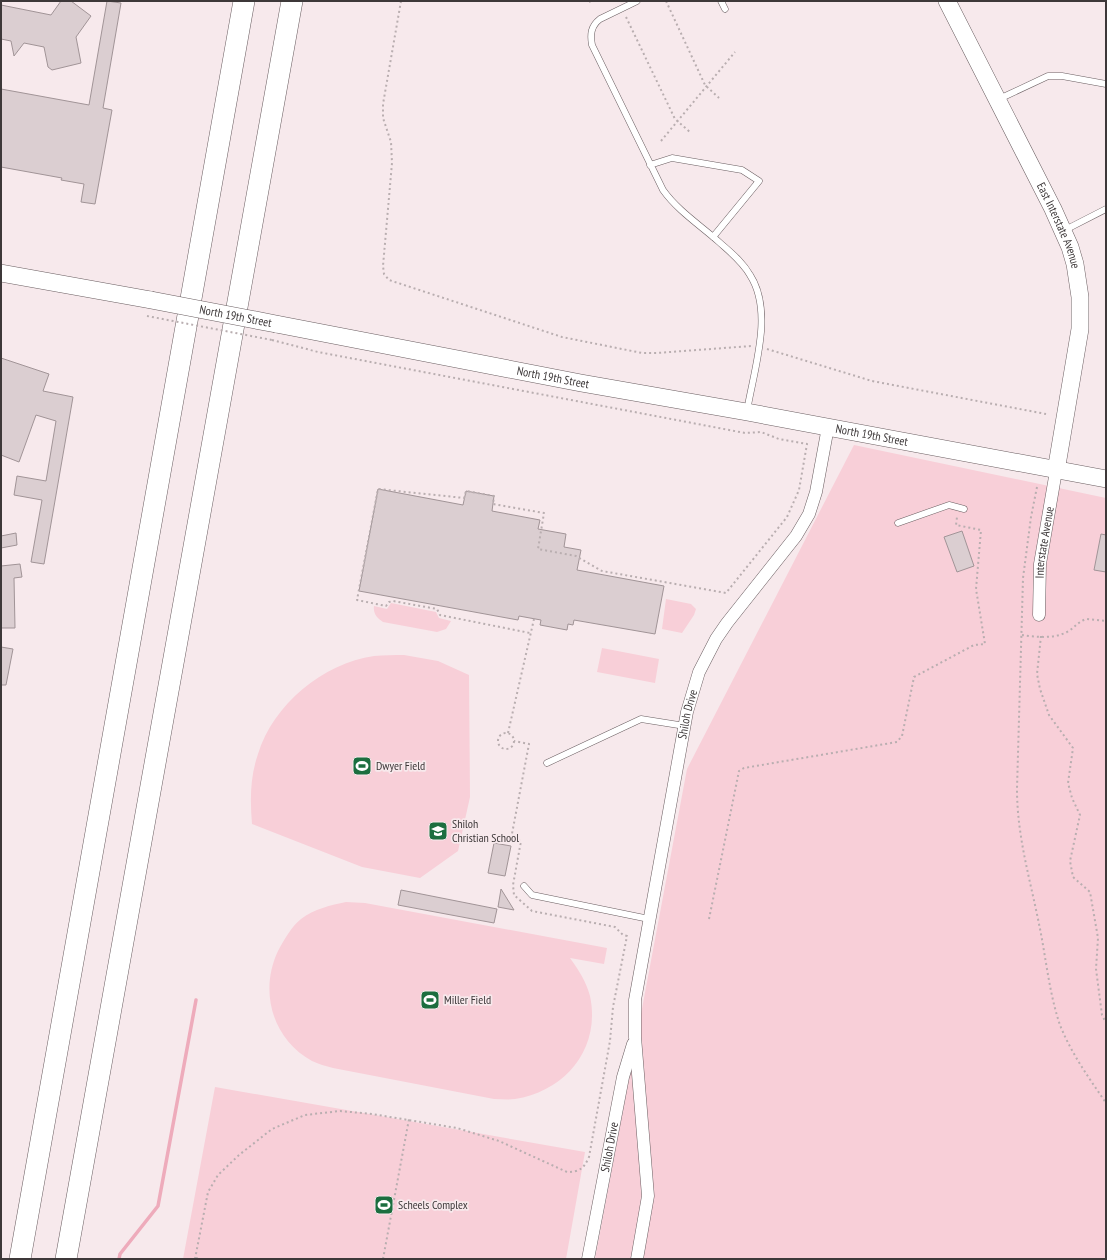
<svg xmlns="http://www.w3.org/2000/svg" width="1107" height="1260" font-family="'PT Sans Narrow',sans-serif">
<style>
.green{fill:#f8cfd8}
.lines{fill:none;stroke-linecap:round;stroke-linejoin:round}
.stream{stroke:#eeabbb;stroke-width:3.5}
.building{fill:#dbced1;stroke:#a19497}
.lane-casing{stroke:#6a5e61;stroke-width:7}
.street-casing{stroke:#6a5e61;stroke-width:13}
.secondary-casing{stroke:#6a5e61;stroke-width:18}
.highway-casing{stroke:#6a5e61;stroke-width:22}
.path{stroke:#b9aeb0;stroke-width:2;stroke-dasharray:2 3;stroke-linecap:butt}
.lane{stroke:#fff;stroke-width:6}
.street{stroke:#fff;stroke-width:12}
.secondary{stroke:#fff;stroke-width:17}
.highway{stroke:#fff;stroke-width:21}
.secondary-bridge-casing{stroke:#6a5e61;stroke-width:18;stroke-linecap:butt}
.path-bridge{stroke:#b9aeb0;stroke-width:2;stroke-dasharray:2 3;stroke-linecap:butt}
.secondary-bridge{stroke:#fff;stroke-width:17}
.labels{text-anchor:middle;stroke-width:3.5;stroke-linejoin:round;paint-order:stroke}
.street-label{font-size:12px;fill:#3d3839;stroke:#f7e9ec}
.poi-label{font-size:12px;fill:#3d3839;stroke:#f7e9ec;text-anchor:start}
</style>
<rect width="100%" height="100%" fill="#f7e9ec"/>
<path class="green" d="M854,445L1106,498V1259H595L687,769Z
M666,599L691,604L696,609L694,615L682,633L662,629Z
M391,603L436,612L439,618L451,621L446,629L437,632L383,622C377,618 373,614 374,606L387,609Z
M602,648L659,659L655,683L597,672Z
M404,655L438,661L469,675L470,797L458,851L420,878L362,867L252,824C250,800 250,777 258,754C273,705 323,663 374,656C384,655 394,655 404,655Z
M346,902L365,903L607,948L604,964L570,958C578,969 586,981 590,996C601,1048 566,1091 515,1099C508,1100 501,1099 494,1099L333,1068C326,1066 318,1064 312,1061C272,1039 259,991 278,951C284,940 291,927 301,919C314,909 331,905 346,902Z
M215,1087L585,1152L566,1259H183Z"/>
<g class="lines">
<path class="stream" d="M119,1259L120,1254L158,1206L196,1000"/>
</g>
<path class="building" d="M61,1H71L91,16L76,37L81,63L52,70L48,67L44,47L24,43L14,56L11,41L1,39V5L51,15Z
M107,1L121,3L103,108L112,110L95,204L81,202L84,184L61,180L62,178L1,167V89L89,105Z
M1,358L49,374L43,391L73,397L44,564L31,562L42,500L14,495L17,476L46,481L56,421L36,415L19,462L1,455Z
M378,489L463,505L466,491L494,496L492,511L540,520L538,529L566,534L564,547L581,550L577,570L664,586L655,634L574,620L573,625L568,624L567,630L540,625L541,620L519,616L518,620L359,591Z
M962,531L974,566L957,572L944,537Z
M16,533L17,545L1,548V536Z
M1101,534L1106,535V572L1094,570Z
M20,564L22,577L14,578L15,628H1V566Z
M1,647L13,649L6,685H1Z
M494,843L511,846L505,876L488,873Z
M501,889L514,910L498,907Z
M401,890L497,909L494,923L398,905Z"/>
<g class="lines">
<defs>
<path id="lane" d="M637,1L600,19C591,26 590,34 592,45L663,190C678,211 700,225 719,242C730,252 742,261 750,275C774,312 754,369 747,411
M721,1L725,9
M999,99L1048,76H1062L1106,84
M650,165L672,158L742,170L759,181L713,237
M1063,231L1106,209
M898,523L949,505L964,509
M547,763L641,719L685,726
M524,886L532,895L649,919"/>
<g id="street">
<path id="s1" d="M1039,615L1040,564L1056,471"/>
<path id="s2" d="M588,1259L623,1077L633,1044"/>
<path id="s3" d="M637,1259L648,1196L635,1037V1000L687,712L699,672L716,639L727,623L796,536L809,514L816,492L828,427"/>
</g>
<g id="secondary">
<path id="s4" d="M947,1L1053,209L1070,247L1075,264L1080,297V329L1056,471"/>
<path d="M1,273L151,300"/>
<path id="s5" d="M276,324L581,383L747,412L1106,479"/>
</g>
<path id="highway" d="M20,1259L244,1
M66,1259L292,1"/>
</defs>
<use href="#lane" class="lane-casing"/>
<use href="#street" class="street-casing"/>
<use href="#secondary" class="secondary-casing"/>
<use href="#highway" class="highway-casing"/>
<path class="path" d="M401,1L383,104V118L391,142L392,163L383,266L384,274L389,280L562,337L642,353H657L751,346
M666,1L705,85L719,98
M589,2L591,1
M626,17L675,119L691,133
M661,141L735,52
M272,340L318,352L745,433L761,432L779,439L807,444L799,490L787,517L726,593L602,571L576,556L538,549L544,513L493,504L494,496L466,491L464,498L378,489L357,600L386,606L389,602L393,601L437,609L440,615L530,633
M767,349L872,381L1046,414
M1037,487L1031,517L1023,578L1017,789C1017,836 1030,879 1039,924C1046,957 1049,993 1060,1025C1071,1053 1089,1078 1106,1103
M1022,635C1036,637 1054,639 1067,632C1074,628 1078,622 1086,619L1106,621
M1041,636L1037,674L1040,689L1049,715L1073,748L1068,783L1072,798L1080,815L1070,861L1073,877L1090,892L1098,938L1096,969L1102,1015L1106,1023
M508,733L534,619
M498 741a8 8 0 1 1 16 0a8 8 0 1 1-16 0Z
M709,919L739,771L744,768L897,742L902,736L914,677L974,645L985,644L976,589L981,530L956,525L957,517
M196,1258L201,1259
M195,1259L208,1192L218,1175L239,1155L272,1129L305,1115L340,1111L372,1114L457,1128L499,1141L567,1172C580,1172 584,1168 589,1157L610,1041L613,1007L627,936L623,935L615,927L532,911L514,895L513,885L521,841L511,839L529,744L514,741
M383,1259L409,1119"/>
<use href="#lane" class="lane"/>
<use href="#street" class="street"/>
<use href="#secondary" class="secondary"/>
<use href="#highway" class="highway"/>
<defs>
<g id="secondary-bridge">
<path id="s6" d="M151,300L276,324"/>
</g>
</defs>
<use href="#secondary-bridge" class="secondary-bridge-casing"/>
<path class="path-bridge" d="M147,316L272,340"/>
<use href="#secondary-bridge" class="secondary-bridge"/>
</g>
<defs>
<symbol id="stadium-square" viewBox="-11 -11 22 22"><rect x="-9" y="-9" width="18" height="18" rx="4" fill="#1c6e3f" stroke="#f7e9ec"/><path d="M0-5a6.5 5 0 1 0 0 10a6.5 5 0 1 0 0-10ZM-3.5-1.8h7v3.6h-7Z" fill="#fff"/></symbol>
<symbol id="school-square" viewBox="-11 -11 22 22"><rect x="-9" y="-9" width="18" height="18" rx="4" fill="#1c6e3f" stroke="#f7e9ec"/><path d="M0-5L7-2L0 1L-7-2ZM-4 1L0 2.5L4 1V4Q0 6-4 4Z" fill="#fff"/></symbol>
</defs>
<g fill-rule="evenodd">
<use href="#stadium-square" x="351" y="755" width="22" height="22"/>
<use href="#school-square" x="427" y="820" width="22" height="22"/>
<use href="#stadium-square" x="419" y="989" width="22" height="22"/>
<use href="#stadium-square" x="373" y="1194" width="22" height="22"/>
</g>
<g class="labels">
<g class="street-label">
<text dy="4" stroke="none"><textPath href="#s4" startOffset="251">East Interstate Avenue</textPath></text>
<text dy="4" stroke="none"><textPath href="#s6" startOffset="86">North 19th Street</textPath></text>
<text dy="4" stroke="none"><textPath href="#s5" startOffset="282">North 19th Street</textPath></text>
<text dy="4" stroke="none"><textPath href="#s5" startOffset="606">North 19th Street</textPath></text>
<text dy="4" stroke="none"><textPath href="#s1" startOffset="73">Interstate Avenue</textPath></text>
<text dy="4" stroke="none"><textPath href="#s3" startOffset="551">Shiloh Drive</textPath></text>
<text dy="4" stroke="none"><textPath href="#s2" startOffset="114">Shiloh Drive</textPath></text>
</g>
<g class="poi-label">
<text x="376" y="770">Dwyer Field</text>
<text x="452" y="828">Shiloh<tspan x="452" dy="14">Christian School</tspan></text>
<text x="444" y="1004">Miller Field</text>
<text x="398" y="1209">Scheels Complex</text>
</g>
</g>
<rect width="1107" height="1260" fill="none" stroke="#3d3839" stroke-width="4"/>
</svg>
